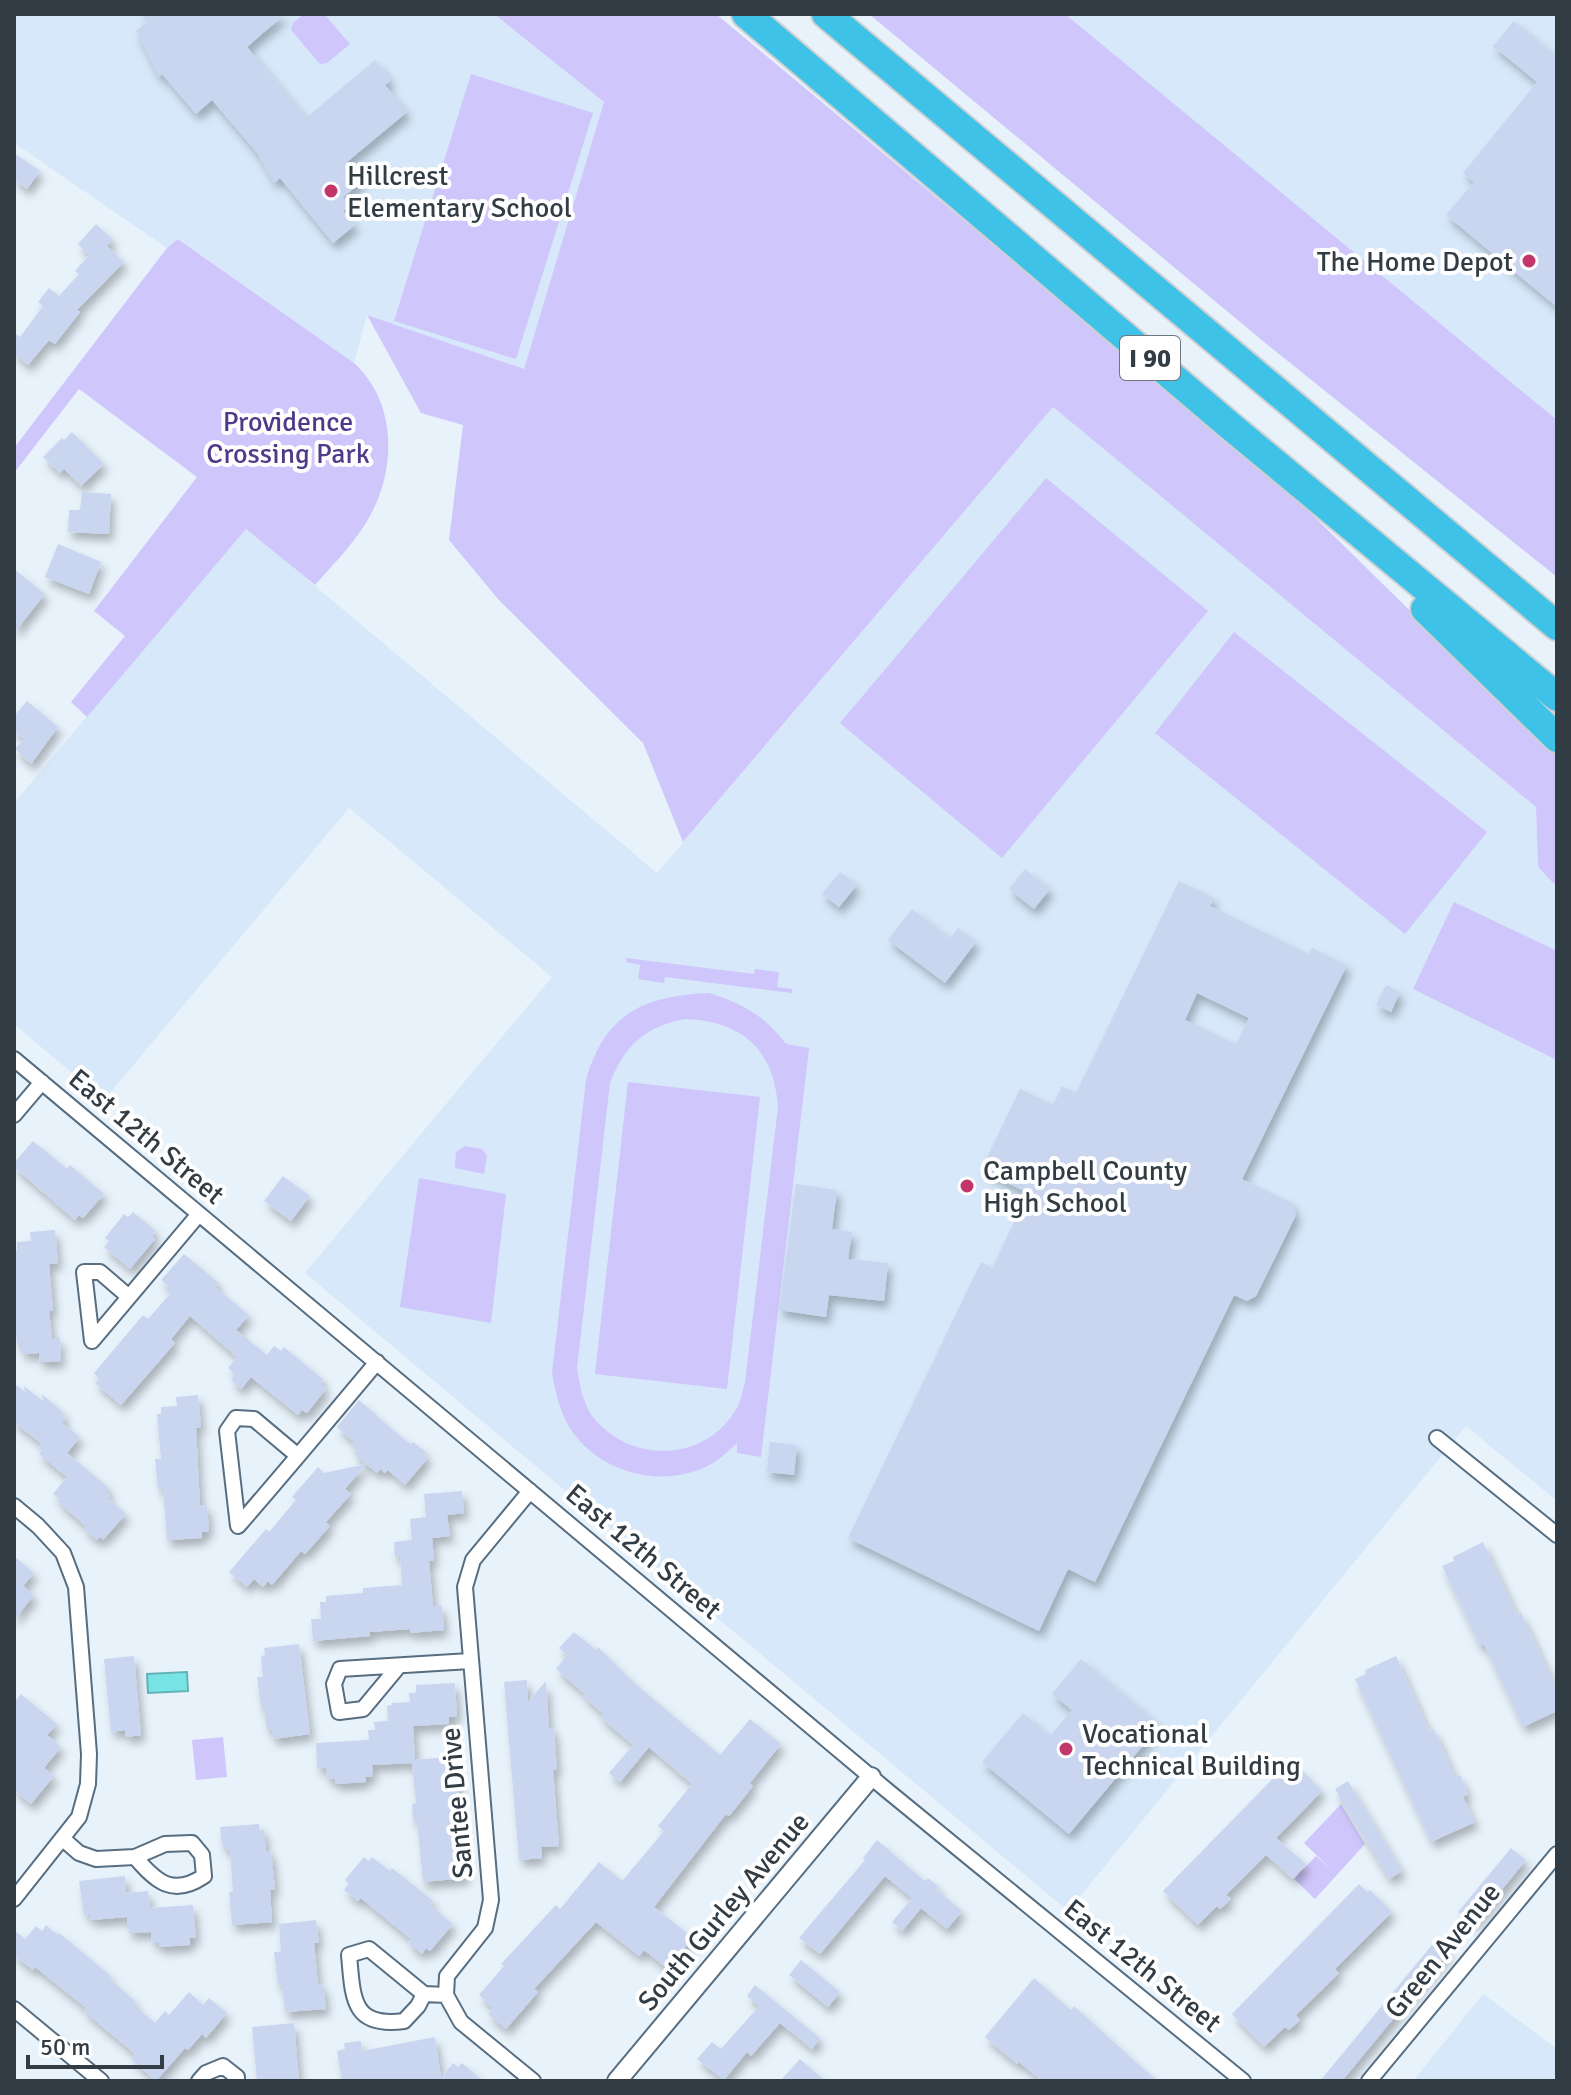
<svg xmlns="http://www.w3.org/2000/svg" width="1571" height="2095" font-family="Signika,sans-serif">
<style>
.built{fill:#d6e8f9}
.green{fill:#cfc6fb;fill-rule:evenodd}
.water{fill:#79e4e6;stroke:#64b2b5;stroke-width:2}
.building{fill:#cad5f0;fill-rule:evenodd;filter:url(#shadow)}
.lines{fill:none;stroke-linecap:round;stroke-linejoin:round}
.minor-casing{stroke:#576d80;stroke-width:18}
.tertiary-casing{stroke:#576d80;stroke-width:22}
.motorway-casing{stroke:#ced0d2;stroke-width:32}
.minor{stroke:#fff;stroke-width:14}
.tertiary{stroke:#fff;stroke-width:18}
.motorway{stroke:#3ec2e8;stroke-width:28}
.poi-dot{fill:#c23669;stroke:#fefefe;stroke-width:3}
.labels{text-anchor:middle;stroke-width:8;stroke-linejoin:round;paint-order:stroke}
.shield{fill:#fefefe;stroke:#6f767c;stroke-width:2}
.shield-label{font-size:26px;font-weight:bold;fill:#323c44}
.poi-label{font-size:28px;fill:#323c44;stroke:#fefefe;text-anchor:start}
.park-label{font-size:28px;fill:#4f3a8a;stroke:#fefefe}
.street-label{font-size:28px;fill:#323c44;stroke:#fefefe}
</style>
<defs>
<filter id="shadow"><feDropShadow dx="4" dy="7" stdDeviation="4" flood-color="#0004"/></filter>
</defs>
<rect width="100%" height="100%" fill="#e8f2fb"/>
<path class="built" d="M14,14H494L604,102L524,369L367,315L354,363L179,239L167,248L14,143Z
M1065,14H1557V420L1260,176Z
M1053,407L1536,807L1538,867L1557,887V1501L1466,1426L1068,1911L305,1273L552,977L349,808L104,1100L14,1024V803L246,528L657,873Z
M1483,1994L1557,2049V2081H1413Z"/>
<path class="green" d="M304,14H324L350,44L327,63L320,64L291,30L293,23Z
M494,14H716L1284,487L1557,755V887L1538,867L1536,807L1053,407L683,842L643,743L498,599L449,540L463,425L421,413L367,315L524,369L604,102Z
M869,14H1065L1557,420V577L1269,346Z
M471,74L593,113L516,359L394,321Z
M178,239L354,363C395,400 397,464 372,512C358,540 335,562 315,585L246,529L87,717L71,702L125,636L94,611L197,477L79,389L14,473V448L167,248Z
M1046,478L1208,611L1002,858L840,723Z
M1234,632L1487,832L1405,934L1155,733Z
M1454,902L1557,951V1060L1413,989Z
M626,958L754,974L755,969L779,972L777,987L792,989V993L665,977L664,983L638,979L640,965L626,962Z
M709,993C742,1003 765,1016 786,1044L809,1048L761,1457L737,1453V1443C729,1450 722,1458 713,1463C663,1492 592,1472 566,1421C558,1405 555,1389 552,1373L586,1080C605,1013 644,996 709,993ZM685,1019C742,1021 774,1049 778,1107L745,1382C743,1389 741,1399 738,1406C710,1459 640,1465 600,1425C584,1410 580,1388 577,1368L610,1083C624,1046 646,1026 685,1019Z
M628,1082L760,1097L727,1389L595,1374Z
M465,1146L482,1149L487,1156L484,1174L455,1168L456,1152Z
M419,1178L506,1194L491,1323L400,1307Z
M223,1737L227,1777L196,1780L192,1740Z
M1341,1804L1365,1844L1315,1899L1294,1879L1316,1856L1332,1870L1304,1843Z"/>
<path class="water" d="M187,1672L188,1691L148,1693L147,1674Z"/>
<path class="building" d="M140,14H285L247,47L306,118L375,60L391,80L385,85L407,112L347,162L363,181L343,197L350,205L343,211L355,225L333,243L280,178L274,183L258,154L212,100L196,114L162,74L159,77L136,31L147,22Z
M1514,21L1557,57V307L1446,215L1474,182L1463,173L1537,82L1493,46Z
M14,153L40,171L27,189L14,179Z
M96,224L113,240L107,246L124,262L77,310L80,312L55,344L49,340L28,365L14,353V333L20,337L43,306L38,302L49,288L59,296L79,274L75,271L89,255L78,244Z
M72,432L104,464L81,486L64,469L60,473L43,457L62,438L64,440Z
M82,492L111,494L109,534L68,532L69,510H80Z
M58,544L101,562L89,594L45,577Z
M14,569L45,594L14,633Z
M27,701L58,727L31,764L15,749L24,739L14,731V716Z
M1025,869L1050,889L1034,909L1009,889Z
M840,872L857,885L839,907L822,894Z
M1179,881L1214,898L1210,906L1309,954L1312,948L1347,965L1242,1179L1292,1203L1296,1215L1256,1296L1247,1301L1234,1295L1095,1582L1068,1569L1039,1631L848,1538L981,1262L992,1268L1028,1193L981,1170L1020,1089L1053,1105L1062,1086L1076,1093ZM1197,993L1249,1018L1236,1044L1185,1020Z
M912,909L950,938L958,928L976,942L945,983L888,940Z
M1386,985L1400,992L1391,1012L1376,1005Z
M33,1141L67,1169L70,1165L104,1194L83,1218L79,1215L75,1220L14,1167V1163Z
M283,1176L310,1196L291,1221L264,1201Z
M796,1184L837,1190L832,1229L852,1232L848,1259L888,1263L884,1301L829,1295L826,1317L779,1310Z
M133,1212L156,1231L152,1236L155,1239L130,1269L104,1247L109,1241L105,1238L124,1214L128,1217Z
M55,1230L58,1263L49,1264L53,1311H49L52,1338H60L61,1361L40,1362L39,1353L22,1354V1345H17L16,1332H14V1251L17,1250V1242L31,1241L30,1232Z
M184,1254L219,1283L215,1287L249,1315L236,1330L267,1355L274,1346L281,1351L284,1347L324,1380L320,1384L326,1389L307,1413L302,1410L298,1415L251,1377L241,1389L232,1381L234,1373L228,1368L237,1357L190,1316L171,1339L175,1343L121,1405L95,1383L99,1379L94,1373L143,1315L148,1319L170,1294L167,1291L170,1288L161,1280Z
M14,1383L25,1392L24,1386L43,1401L42,1394L64,1413L62,1415L66,1418L62,1423L80,1437L67,1453L109,1488L106,1491L110,1495L108,1498L126,1514L103,1540L100,1537L97,1540L84,1529L86,1526L58,1502L61,1500L53,1494L67,1477L39,1454L42,1451L38,1448L42,1444L14,1422Z
M198,1395L201,1427L196,1428L200,1506L207,1505L209,1532H202V1538L167,1540L163,1489H158L155,1459H161L157,1414H161V1407L177,1406L176,1397Z
M359,1400L400,1436L411,1444L413,1442L426,1452L424,1455L428,1458L405,1485L388,1470L385,1473L380,1469L377,1473L366,1464L345,1489L351,1494L326,1522L330,1526L305,1554L301,1551L272,1585L268,1581L263,1587L254,1579L247,1587L229,1572L266,1529L269,1532L296,1500L292,1497L318,1467L324,1473L366,1464L354,1454L357,1450L352,1445L354,1442L337,1427Z
M770,1442L797,1445L794,1475L767,1472Z
M462,1491L464,1513L447,1515L450,1536L432,1538L434,1560L429,1561L433,1606H442L444,1630L410,1633V1629L370,1632V1636L313,1641L311,1619H321L320,1602H326V1596L363,1593V1588L402,1585L400,1557H395L394,1542L412,1540L410,1519L426,1517L424,1494Z
M1483,1542L1517,1615L1521,1613L1557,1690V1711L1523,1727L1484,1644L1480,1646L1442,1566L1454,1561L1453,1557Z
M14,1556L34,1573L23,1586L34,1595L14,1620Z
M574,1632L596,1650L598,1647L633,1682L720,1755L750,1719L781,1744L750,1783L753,1786L738,1805L729,1816L726,1814L654,1907L693,1938L668,1969L644,1950L639,1956L596,1922L534,1989L538,1992L506,2029L488,2014L493,2008L479,1995L504,1966L501,1964L556,1905L560,1909L599,1862L622,1881L664,1831L658,1826L692,1784L649,1747L620,1782L609,1773L633,1745L600,1717L603,1714L583,1696L585,1694L556,1669L567,1655L559,1648Z
M299,1644L310,1734L273,1739L272,1730H267L264,1708H261L257,1677H263L261,1656L265,1655L264,1648Z
M134,1656L141,1735L126,1737L125,1730L111,1732L104,1659Z
M1396,1656L1429,1731L1434,1729L1455,1777L1460,1775L1468,1794L1463,1797L1475,1822L1431,1842L1355,1679L1366,1674L1365,1670Z
M1081,1659L1160,1725L1069,1834L982,1762L1023,1713L1050,1736L1072,1710L1052,1694Z
M527,1680L528,1702L546,1681L549,1729L554,1728L557,1770H553L559,1846L541,1847L542,1858L519,1860L504,1682Z
M455,1683L457,1717H449V1724L413,1726L415,1760L446,1757L447,1765L456,1764L460,1803H451L456,1853L463,1852L466,1878L423,1882L417,1820L413,1821L412,1804L416,1803L412,1763L372,1765L373,1776L365,1777L366,1782L335,1784V1779H327L326,1768H317L316,1743L369,1740L368,1730H375L374,1722L388,1721L387,1706L392,1705V1703L410,1702L409,1693H416V1685Z
M21,1694L57,1724L47,1735L61,1747L44,1768L54,1776L31,1804L14,1790V1703Z
M1288,1763L1296,1771L1300,1768L1322,1791L1276,1838L1306,1864L1293,1879L1266,1855L1226,1895L1231,1899L1220,1909L1217,1906L1198,1925L1163,1891Z
M1348,1781L1402,1871L1389,1879L1335,1789Z
M259,1824V1830H264L266,1851H271L275,1889L270,1890L272,1922L232,1925L229,1892H233L230,1851L222,1845L220,1827Z
M877,1840L925,1881L928,1878L938,1886L936,1889L962,1911L947,1929L921,1908L902,1931L892,1922L912,1898L885,1876L820,1954L799,1938L865,1860L863,1858Z
M1511,1848L1526,1860L1474,1924L1458,1912Z
M364,1857L369,1861L372,1857L390,1871L392,1868L433,1901L430,1905L453,1924L430,1951L426,1948L422,1954L408,1943L411,1939L374,1909L361,1898L358,1901L344,1890L349,1884L345,1880Z
M125,1876L126,1893L148,1891L150,1908L193,1905L196,1938H190V1945L159,1947V1943H152L151,1932L129,1933L127,1917L91,1920L90,1914L84,1915L79,1881Z
M1359,1884L1367,1892L1370,1890L1392,1912L1335,1969L1339,1973L1296,2015L1300,2020L1289,2030L1285,2027L1264,2047L1232,2014Z
M316,1920L319,1943H314L318,1985L323,1984L326,2009L285,2012L282,1984L278,1985L274,1952H281L279,1924Z
M46,1925L58,1935L59,1933L111,1976L109,1978L136,2002L134,2005L155,2023L165,2011L169,2015L189,1992L203,2005L209,1998L227,2013L206,2038L202,2034L188,2050L185,2048L156,2081L131,2059L135,2054L84,2011L86,2008L35,1967L33,1970L14,1955V1930L25,1939L36,1926L42,1931Z
M1436,1940L1449,1951L1342,2081H1320Z
M801,1960L840,1992L828,2007L789,1975Z
M1034,1978L1071,2010L1074,2006L1157,2081H1042L1019,2062L1017,2064L985,2037Z
M755,1985L820,2038L812,2049L780,2023L751,2056L747,2052L724,2080L697,2059L712,2042L721,2049L759,2006L747,1996Z
M294,2023L299,2081H257L252,2027Z
M435,2037L441,2078L453,2063L458,2067L462,2063L483,2081H342L337,2051L345,2049L344,2043L361,2041L362,2051Z
M800,2059L825,2081H780Z"/>
<g class="lines">
<defs>
<path id="minor" d="M14,1059L889,1792L1243,2081
M14,1115L42,1082
M129,1297L100,1272H84L92,1341L199,1214
M1437,1438L1557,1535
M298,1456L254,1419L236,1418L227,1431L238,1526C285,1472 331,1417 377,1362
M530,1491L473,1560L465,1587L491,1900L485,1928L447,1976L446,1995L461,2022L533,2081
M14,1506L38,1526L63,1553L76,1587L89,1754L88,1784L79,1817L14,1899
M398,1667L363,1709L339,1712L334,1684L340,1669L470,1661
M63,1839L79,1853L96,1859L135,1857L165,1844L192,1843L202,1855L204,1876C173,1897 156,1882 135,1857
M424,1994L418,2006L404,2021C351,2028 353,1997 349,1955L369,1949L424,1994L446,1995
M14,2009L101,2081
M199,2081L206,2073L223,2066L237,2077V2081
M1369,2081L1557,1854"/>
<path id="tertiary" d="M617,2081L871,1777"/>
<path id="motorway" d="M746,14L1229,425L1557,697
M826,14L1557,626
M1425,609L1557,738"/>
</defs>
<use href="#minor" class="minor-casing"/>
<use href="#tertiary" class="tertiary-casing"/>
<use href="#motorway" class="motorway-casing"/>
<use href="#minor" class="minor"/>
<use href="#tertiary" class="tertiary"/>
<use href="#motorway" class="motorway"/>
</g>
<g class="poi-dot">
<circle cx="331" cy="191" r="8"/>
<circle cx="1529" cy="261" r="8"/>
<circle cx="967" cy="1186" r="8"/>
<circle cx="1066" cy="1749" r="8"/>
</g>
<g class="labels">
<rect class="shield" x="1120" y="336" width="60" height="44" rx="6"/>
<g class="shield-label">
<text x="1150" y="367">I 90</text>
</g>
<g class="poi-label">
<text x="347" y="185">Hillcrest<tspan x="347" dy="32">Elementary School</tspan></text>
<text x="1513" y="271" text-anchor="end">The Home Depot</text>
<text x="983" y="1180">Campbell County<tspan x="983" dy="32">High School</tspan></text>
<text x="1082" y="1743">Vocational<tspan x="1082" dy="32">Technical Building</tspan></text>
</g>
<g class="park-label">
<text x="288" y="431">Providence<tspan x="288" dy="32">Crossing Park</tspan></text>
</g>
<g class="street-label">
<text transform="translate(147 1136) rotate(40)" y="10">East 12th Street</text>
<text transform="translate(644 1551) rotate(40)" y="10">East 12th Street</text>
<text transform="translate(456 1803) rotate(-95)" y="10">Santee Drive</text>
<text transform="translate(723 1911) rotate(-50)" y="10">South Gurley Avenue</text>
<text transform="translate(1442 1950) rotate(-51)" y="10">Green Avenue</text>
<text transform="translate(1143 1965) rotate(39)" y="10">East 12th Street</text>
</g>
</g>
<rect width="1571" height="2095" fill="none" stroke="#323c44" stroke-width="32"/>
<path d="M28 2055v12h134v-12" fill="none" stroke="#323c44" stroke-width="4"/>
<text x="40" y="2055" font-size="24" fill="#323c44" stroke="#fefefe" stroke-width="6" paint-order="stroke">50 m</text>
</svg>
